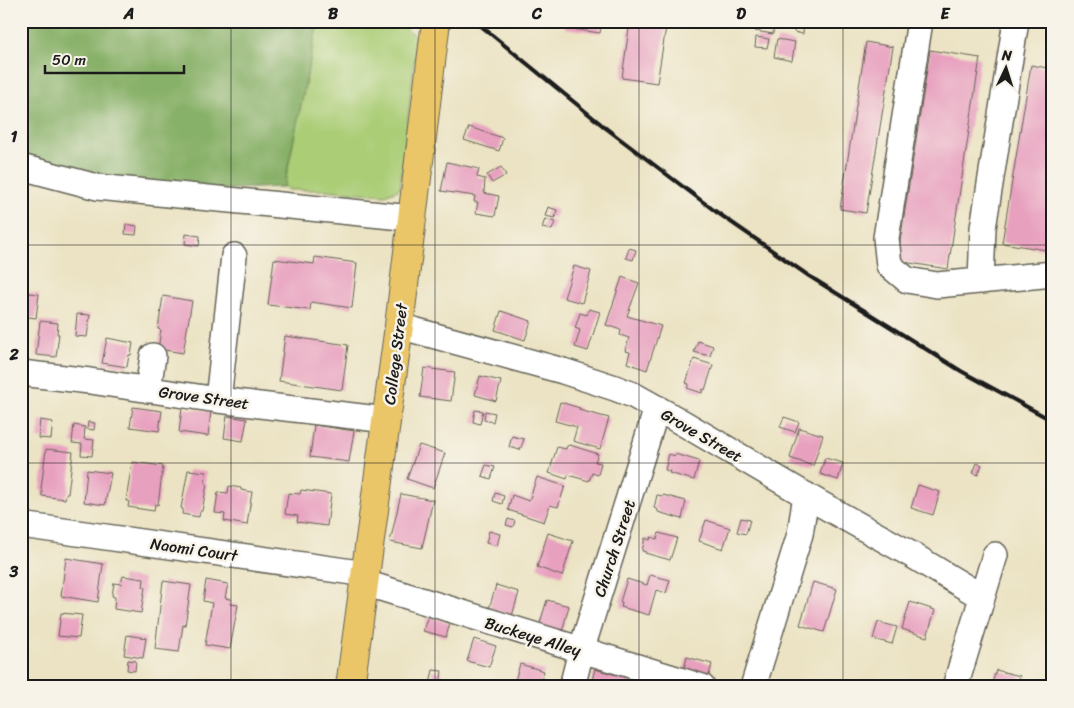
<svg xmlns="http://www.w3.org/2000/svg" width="1074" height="708" font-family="Sriracha,sans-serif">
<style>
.green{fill:#aacd76;stroke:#637449}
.forest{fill:#87b067;stroke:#526642}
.building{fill:#e8a0bf}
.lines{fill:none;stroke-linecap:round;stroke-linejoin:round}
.minor-casing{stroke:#646256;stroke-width:28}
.major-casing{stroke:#646256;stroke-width:30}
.minor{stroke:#fff;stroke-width:25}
.major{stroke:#eac669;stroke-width:28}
.rail{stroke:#1c1c1c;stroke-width:4}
.grid{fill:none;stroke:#1c1c1c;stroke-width:1;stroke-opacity:0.55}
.labels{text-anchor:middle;stroke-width:5;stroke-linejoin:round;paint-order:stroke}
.street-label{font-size:16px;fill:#1c1c1c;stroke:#f7f3e8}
.neatline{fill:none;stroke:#1c1c1c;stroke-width:2}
.grid-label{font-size:16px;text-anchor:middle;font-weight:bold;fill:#1c1c1c}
</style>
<rect width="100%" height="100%" fill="#f7f3e8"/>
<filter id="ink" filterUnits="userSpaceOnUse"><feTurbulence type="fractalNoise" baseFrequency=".02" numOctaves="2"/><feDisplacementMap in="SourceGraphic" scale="10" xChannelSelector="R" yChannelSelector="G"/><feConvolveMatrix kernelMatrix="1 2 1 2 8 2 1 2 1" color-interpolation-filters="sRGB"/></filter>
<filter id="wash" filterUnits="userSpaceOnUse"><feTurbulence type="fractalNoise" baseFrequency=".0096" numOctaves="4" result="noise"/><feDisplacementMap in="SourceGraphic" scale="20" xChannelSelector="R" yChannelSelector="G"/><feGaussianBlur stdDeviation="1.12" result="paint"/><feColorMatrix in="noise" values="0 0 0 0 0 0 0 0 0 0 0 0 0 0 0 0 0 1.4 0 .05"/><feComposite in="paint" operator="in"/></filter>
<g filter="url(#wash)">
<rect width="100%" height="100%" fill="#ebe3c3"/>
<path class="green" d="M318,21H398L417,38L400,189L385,195L323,190H289L284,187Z"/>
<path class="forest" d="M21,21H318L284,187L204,190L113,179L21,159Z"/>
<g id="blocks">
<path class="building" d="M566,21H602L600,33L565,28Z
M630,21H667L657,83L622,78Z
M757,21H774L773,34L755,31Z
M795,21H804L803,34L794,32Z
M756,37L769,39L767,48L755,47Z
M777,39L795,42L792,61L774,57Z
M866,42L893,47L866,213L840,209Z
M930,50L980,58L948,269L897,261Z
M1031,65L1053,69V251L1002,243Z
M469,127L503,138L499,151L464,140Z
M447,162L479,169L477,177L485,179L484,193L499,196L495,216L476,213L478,202H474L475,196L441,191Z
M501,167L506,175L492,183L487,175Z
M548,207L557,210L555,218L545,216Z
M545,219L555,222L552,230L542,228Z
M126,224L137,226L136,235L125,234Z
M186,234L200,236L199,246L185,244Z
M629,248L636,250L633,260L626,258Z
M315,257L357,263L352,308L311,302L310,310L268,305L274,259L314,264Z
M574,266L591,271L582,303L564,298Z
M622,277L639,283L627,316L661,326L647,370L627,363L630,352L625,351L629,338L620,335L621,330L606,325Z
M21,292L39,294L36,318L21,316Z
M163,296L192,301L183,353L158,349L161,330L158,329Z
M589,309L600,312L588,351L575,347L580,330L575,328L580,313L587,315Z
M501,311L531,321L525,340L495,330Z
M77,314L90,315L87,337L75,336Z
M40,321L58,323L57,334H59L56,357L36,355Z
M285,336L348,345L342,390L279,381Z
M107,338L133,343L131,355H129L127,367L102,363Z
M698,341L713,346L710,356L694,352Z
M694,359L713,365L705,390L703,389L702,393L687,388L689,384L686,383Z
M424,368L455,372L451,401L420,397Z
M480,376L501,381L496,401L475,395Z
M21,386L27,387L23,411L21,410Z
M560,402L580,408L579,410L609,418L600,449L573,441L577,427L555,421Z
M133,407L162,411L159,431L130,427Z
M182,408L211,411L208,436L179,432Z
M475,410L483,411L480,424L473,422Z
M485,411L495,413L493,422L484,420Z
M227,416L247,419L243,441L224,438Z
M784,417L799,422L795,432L780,427Z
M40,420L53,422L51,439L38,438Z
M88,422L95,423L94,430L87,429Z
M74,425L85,427L84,439L94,440L92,456L81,455L82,444L72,443Z
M314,425L354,431L349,462L310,457Z
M799,428L823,435L813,466L790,458Z
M512,436L524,439L520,450L509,447Z
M419,445L445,453L433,488L407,479Z
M570,445L598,454L595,462L601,463L598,475L592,473L589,481L568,475L567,479L549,473L557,447L566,449L567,446Z
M46,449L73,452L68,494H66L65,499L42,496V490L41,489Z
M669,454L675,456V454L699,461L694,480L669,473L670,471L665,470Z
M825,458L843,463L838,480L820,474Z
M132,462L163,466L158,505L155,504L154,511L128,507L129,501H126Z
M977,463L982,465L978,475L973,473Z
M486,465L495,467L491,479L482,476Z
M87,470L111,473L105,505L84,502Z
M188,470L206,472L205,483L207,484L202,511H200L199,517L182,514L183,509L181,508Z
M537,477L565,486L558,507L550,505L544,522L508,510L512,495L529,501Z
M918,485L940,492L933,515L911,508Z
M229,486L241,488V490L252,492L247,525L224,521L225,514L215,513L218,492L228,493Z
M301,490L331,494L327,526L297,522L298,516L285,514L288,493L300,494Z
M495,493L504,496L502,504L493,501Z
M401,494L433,500L422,548L390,542Z
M657,495L663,496V495L686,501L682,519L658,512V510L654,508Z
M741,518L750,520L746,534L737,532Z
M508,519L515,521L513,527L506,525Z
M706,520L730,528L723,549L699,541Z
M489,531L500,534L497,546L486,543Z
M548,533L573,541L562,576L537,567Z
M659,533L677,538L670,560L645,553L646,552L642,551L645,538L650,540L651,537L657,539Z
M66,558L103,564L98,602L61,596Z
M650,575L670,580L666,593L656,590L649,615L621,607L622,602H620L627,579L647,585Z
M123,576L144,579L143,587H145L141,613L114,609L115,597L112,596L114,583L121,584Z
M206,580L228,584L225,598L231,599L230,604L238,605L230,649L205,645L212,603L203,601Z
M163,581L191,585L185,626L183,625L179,652L155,649Z
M813,582L837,589L824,632L800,625Z
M496,585L519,592L512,616L489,609Z
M547,600L569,606L562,632L539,626Z
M910,602L935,610L927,637L902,629Z
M61,613L82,615L79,638L58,636Z
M428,616L450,623L446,637L423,631Z
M878,622L897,627L892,644L873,639Z
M127,635L146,638L143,658L124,655Z
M474,639L496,646L489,667L467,661Z
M687,657L712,664L708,679L683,673Z
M128,660L136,661L135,671L127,670Z
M520,664L544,671L539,687H513Z
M595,669L631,679L629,687H590Z
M433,670L442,671L440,686L430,684Z
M996,670L1020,676L1016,687H991Z"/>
</g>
</g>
<g filter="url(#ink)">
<use href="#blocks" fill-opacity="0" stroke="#646256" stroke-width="1"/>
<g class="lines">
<defs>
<path id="minor" d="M920,21L886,238L889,265L907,280L937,285L1053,274
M21,167L97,187L412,218
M981,281L983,228L1016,21
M399,326L563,371L615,388L633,395L683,423L819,503L912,555L982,597
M21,373L90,381L218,400L387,420
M148,390L153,356
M218,400L234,256
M21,525L366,574
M365,583L702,687
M572,687L581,651L657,408
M753,687L800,534L806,495
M955,687L995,555"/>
<path id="major" d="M350,687L399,326L436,21"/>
</defs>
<use href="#minor" class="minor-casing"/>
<use href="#major" class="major-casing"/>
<use href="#minor" class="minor"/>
<use href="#major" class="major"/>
<path class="rail" d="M475,21L607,129L715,211L809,276L961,371L1053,421"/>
</g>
</g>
<path class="grid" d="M231,21V687M435,21V687M639,21V687M843,21V687M21,245H1053M21,463H1053"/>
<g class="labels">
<g class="street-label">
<text transform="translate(395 354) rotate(-83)" y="6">College Street</text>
<text transform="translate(204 397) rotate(8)" y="6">Grove Street</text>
<text transform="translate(702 435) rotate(30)" y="6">Grove Street</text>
<text transform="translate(614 548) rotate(-72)" y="6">Church Street</text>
<text transform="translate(194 549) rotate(8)" y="6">Naomi Court</text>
<text transform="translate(533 636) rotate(17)" y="6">Buckeye Alley</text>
</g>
</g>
<rect width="1074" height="708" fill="none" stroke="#f7f3e8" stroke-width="55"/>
<g transform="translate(1006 68) rotate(4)" stroke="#f7f3e8" stroke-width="4" paint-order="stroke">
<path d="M0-4L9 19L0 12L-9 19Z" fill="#1c1c1c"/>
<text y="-8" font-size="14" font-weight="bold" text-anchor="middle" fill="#1c1c1c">N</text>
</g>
<path d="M45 65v8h139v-8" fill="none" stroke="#1c1c1c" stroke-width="2.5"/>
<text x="52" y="65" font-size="15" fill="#1c1c1c" stroke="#f7f3e8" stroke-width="4" paint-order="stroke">50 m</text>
<rect x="28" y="28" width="1018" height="652" class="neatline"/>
<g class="grid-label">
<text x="129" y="19">A</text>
<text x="333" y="19">B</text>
<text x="537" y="19">C</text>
<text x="741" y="19">D</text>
<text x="945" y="19">E</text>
<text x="14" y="142">1</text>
<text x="14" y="360">2</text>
<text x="14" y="577">3</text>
</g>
</svg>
